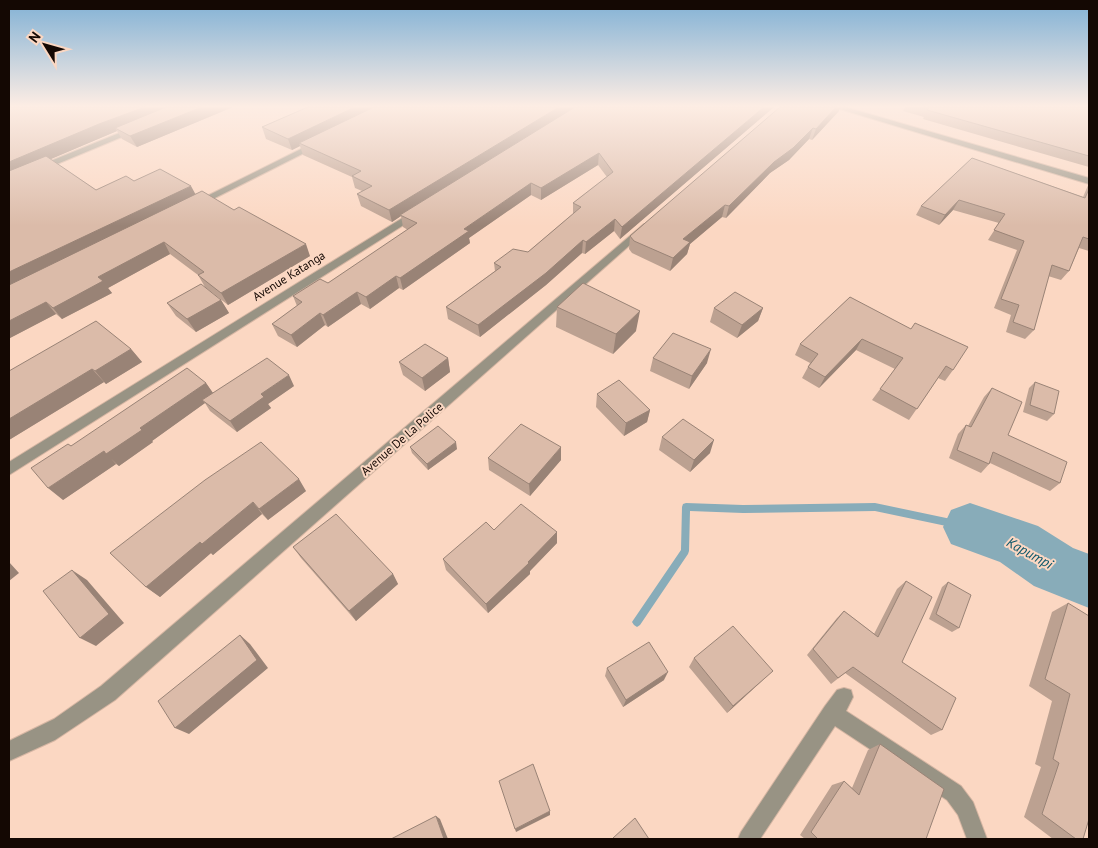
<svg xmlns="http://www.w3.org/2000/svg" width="1098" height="848" font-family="'PT Sans',sans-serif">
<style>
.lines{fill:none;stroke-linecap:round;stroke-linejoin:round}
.stream{fill:#88acb9;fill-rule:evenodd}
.river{fill:#88acb9;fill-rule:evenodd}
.minor-casing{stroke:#d6b6a3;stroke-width:2}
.tertiary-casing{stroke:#d6b6a3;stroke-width:2}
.minor{fill:#989384;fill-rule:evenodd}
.tertiary{fill:#989384;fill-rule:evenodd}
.wall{fill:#bca191}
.shaded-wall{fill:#998376}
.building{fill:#dbbba9;stroke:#998376}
.labels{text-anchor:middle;stroke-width:4;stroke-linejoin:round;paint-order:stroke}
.street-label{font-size:12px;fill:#140803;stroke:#fbd7c2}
.water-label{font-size:14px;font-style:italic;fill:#0a566a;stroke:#fbd7c2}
</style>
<rect width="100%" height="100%" fill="#fbd7c2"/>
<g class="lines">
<path class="stream" d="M686,503L743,505L875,503L970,523L973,524L974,527L973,530L970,531L875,511L743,513L690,511L689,551L688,554L640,625L637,627L634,625L632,622L634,619L681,550L682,507L683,504Z"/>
<path class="river" d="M970,503L1038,526L1073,548L1089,554V608L1034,586L1000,562L951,544L943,527L951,510Z"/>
<defs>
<path id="minor" d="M833,107H845L1089,178V184Z
M134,127L141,129L9,184V178Z
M417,209L422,212L421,214L9,475V462Z
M644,224L649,227L648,229L115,700L55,740L9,761V741L54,719L101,686Z
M844,688L851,690L853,697L846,711L961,786L973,802L987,839H967L958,815L947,800L835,726L760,839H738L741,832L825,706L837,690Z"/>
<path id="tertiary" d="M315,142L322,144L199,206L191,204Z"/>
</defs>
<use href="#minor" class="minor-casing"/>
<use href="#tertiary" class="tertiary-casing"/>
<use href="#minor" class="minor"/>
<use href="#tertiary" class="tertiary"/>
</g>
<path class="wall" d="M9,107H233L137,147L122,139L117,131L50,159L96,190L134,181L196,194L310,256L228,305L205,287L198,275L170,254L108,288L112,293L62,319L56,314L10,338L9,336Z
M308,107H774L620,239L614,231L585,254L582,253L546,285L480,337L448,319L446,307L495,271L494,263L528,252L573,214V203L607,177L598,165L541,200L531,195L469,238L470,243L403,290L399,288L370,309L361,304L328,327L325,325L297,347L278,336L272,324L297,306L293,296L328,283L408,230L403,227L401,216L392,222L361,206L357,194L362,191L355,188L352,177L303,155L300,146L292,150L266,139L262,127Z
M905,107H1089V167L923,119L924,117L903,111Z
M839,111L812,140L809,139L789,160L770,173L726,218L722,217L690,244L687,254L670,271L632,253L629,249L630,236Z
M972,158L1083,197L1089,183V251L1079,248L1069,271L1061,280L1048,276L1034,330L1025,339L1006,332L1011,315L994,308L1017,250L988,240L999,223L953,210L939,225L916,215L921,206Z
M850,297L953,370L945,381L938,378L909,420L872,400L895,369L856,350L819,388L802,378L808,367L810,363L795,355L800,344Z
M221,300L229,313L196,332L176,316L167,303Z
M557,307L636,331L613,354L556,327Z
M714,308H763L758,321L737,338L710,322Z
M131,349L142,362L106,384L104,382L9,440V371Z
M448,358L450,372L425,391L403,375L399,362Z
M653,358L707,363L689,389L650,371Z
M1035,382L1054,414L1047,421L1023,412L1029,388Z
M206,383L213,393L294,386L268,404L271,408L237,432L210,411L205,403L152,441L153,442L119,466L116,464L63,500L71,446Z
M992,388L1008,435L1060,483L1050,491L990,463L981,473L949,458L958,434L966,425L968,426L984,397Z
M597,394L650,410L647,422L624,436L596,407Z
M662,437L710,453L690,472L659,450Z
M410,447L457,449L428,470L412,453Z
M488,458L561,460L530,496L489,470Z
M205,480L306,491L268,520L262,514L213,555L211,553L160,597L146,587Z
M494,530L557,543L530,571V574L488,613L446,570L443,559Z
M293,547L393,574L398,584L356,621L301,558Z
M906,581L902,662L942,730L931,735L845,673L831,684L807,655L837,618L844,611L874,634L897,589Z
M948,582L959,628L952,632L929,619L942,587Z
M1068,603L1083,839H1053L1024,817L1041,767L1035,764L1052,701L1029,686L1052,612Z
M694,658L765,678L727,713L689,667Z
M607,668L664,680L623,707L605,676Z
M880,744L926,839H805L800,835L832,785L844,781L852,788L868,750Z"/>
<path class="shaded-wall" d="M145,107H179L115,128L117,131L9,177V162L99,124Z
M202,107H233L137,147L130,136Z
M355,107H381L299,143L300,146L292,150L288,139Z
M559,107H577L400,215L401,216L392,222L389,210Z
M764,107H774L620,239L622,227Z
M836,107H840L839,111L812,140L816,129Z
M813,128L809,139L789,160L770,173L726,218L729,206L774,162Z
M599,153L598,165L541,200V188Z
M531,183V195L469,238L470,243L403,290L400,278L464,229Z
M191,186L197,197L9,289V272Z
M959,200L953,210L939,225L945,215Z
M725,205L722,217L690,244L687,254L670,271L673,258L683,239Z
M615,219L614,231L585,254L586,242Z
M583,240L582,253L546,285L480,337L478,325Z
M164,242L170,254L108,288L112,293L62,319L53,308L98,277Z
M306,244L310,256L228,305L221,293Z
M396,276L399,288L370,309L366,297Z
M357,292L361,304L328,327L323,315Z
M221,300L229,313L196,332L187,319Z
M46,302L56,314L10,338L9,336V321Z
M763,308L758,321L737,338L742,325Z
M640,311L636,331L613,354L616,334Z
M320,313L325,325L297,347L291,335Z
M862,339L856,350L819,388L825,377Z
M131,349L142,362L106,384L95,371Z
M711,349L707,363L689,389L692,376Z
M448,358L450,372L425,391L422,378Z
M92,369L104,382L9,440V419Z
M289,375L294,386L268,404L271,408L237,432L230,421L261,394Z
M206,383L215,396L202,400L205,403L152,441L153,442L119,466L106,454L140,428Z
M650,410L647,422L624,436L626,423Z
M714,440L710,453L690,472L694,460Z
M456,442L457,449L428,470L427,464Z
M561,447V460L530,496L529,484Z
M104,451L116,464L63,500L48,488Z
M299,479L306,491L268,520L259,509Z
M253,502L262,514L213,555L202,544Z
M557,532V543L530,571V574L488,613L486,604Z
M200,542L211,553L160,597L146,587Z
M9,562L19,573L9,581Z
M72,570L87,580L124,623L96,646L80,638Z
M393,574L398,584L356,621L349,611Z
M240,635L250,644L268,668L189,734L175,728Z
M773,671L765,678L727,713L733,706Z
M668,672L664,680L623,707L626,700Z
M550,811V815L516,832L515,829Z
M436,816L440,819L448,839H444Z"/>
<path class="building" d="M9,107H145L99,124L9,162Z
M166,107H202L130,136L115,128Z
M308,107H355L288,139L262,127Z
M374,107H559L389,210L357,194L372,186L352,176L361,171L299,143Z
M575,107H764L622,227L615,219L586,242L583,240L546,273L478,325L446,307L501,267L494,263L513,249L528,252L581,207L573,203L613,172L599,153L541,188L531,183L464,229L469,231L400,278L396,276L366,297L357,292L323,315L320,313L291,335L272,324L302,302L293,296L320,279L328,283L417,223L400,215Z
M780,107H836L816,129L813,128L793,148L774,162L729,206L725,205L683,239L690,242L673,258L634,241L630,236Z
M924,107H1089V156L927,110L929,108Z
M46,156L96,190L126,176L134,181L160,169L191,186L9,272V171Z
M972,158L1085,198L1089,189V239L1083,237L1069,271L1052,265L1034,330L1013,322L1019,305L1001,299L1024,241L994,230L1005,214L959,200L945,215L921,206Z
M202,191L234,210L239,207L306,244L221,293L198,275L204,272L164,242L98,277L103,281L53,308L46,302L9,321V285Z
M583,283L640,311L616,334L557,307Z
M201,284L221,300L187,319L167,303Z
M735,292L763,308L742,325L714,308Z
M850,297L911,329L915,323L968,347L953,370L946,366L917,409L880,389L903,358L862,339L825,377L808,367L818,354L800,344Z
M96,321L131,349L95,371L92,369L9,419V371Z
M673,333L711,349L692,376L653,358Z
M425,344L448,358L422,378L399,362Z
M267,358L289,375L261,394L264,397L230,421L202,400Z
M187,368L206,383L140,428L142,430L106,454L104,451L48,488L31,468L68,444L71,446Z
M619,380L650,410L626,423L597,394Z
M1035,382L1059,391L1054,414L1030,405Z
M992,388L1022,402L1008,435L1067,462L1060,483L993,452L989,464L957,450L966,425L971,427Z
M683,419L714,440L694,460L662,437Z
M521,424L561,447L529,484L488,458Z
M438,426L456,442L427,464L410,447Z
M261,442L299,479L259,509L253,502L202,544L200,542L146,587L110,553L205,480Z
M521,504L557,532L528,562L529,563L486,604L443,559L486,522L494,530Z
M336,514L393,574L349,611L293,547Z
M72,570L109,614L80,638L43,591Z
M906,581L932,597L902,662L956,698L942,730L853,667L838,678L813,649L844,611L878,637Z
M948,582L971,595L959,628L936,614Z
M1068,603L1089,616V819L1083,839H1076L1042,814L1059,763L1053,759L1070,694L1045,679Z
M733,626L773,671L733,706L694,658Z
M240,635L257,660L175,728L158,701Z
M649,642L668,672L626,700L607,668Z
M880,744L944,789L926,839H818L811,832L844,781L859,795Z
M533,764L550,811L515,829L499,781Z
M436,816L444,839H391Z
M635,818L649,839H613V838Z"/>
<linearGradient id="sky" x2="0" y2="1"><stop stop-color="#81b1d5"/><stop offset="0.47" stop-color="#fdede4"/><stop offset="1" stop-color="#fdede4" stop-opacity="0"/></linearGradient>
<rect width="1098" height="226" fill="url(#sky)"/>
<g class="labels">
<g class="street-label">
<text transform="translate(289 276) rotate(-32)" y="4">Avenue Katanga</text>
<text transform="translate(402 439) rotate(-41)" y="4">Avenue De La Police</text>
</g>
<g class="water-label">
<text transform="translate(1030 553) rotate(29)" y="5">Kapumpi</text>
</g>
</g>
<rect width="1098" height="848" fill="none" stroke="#140803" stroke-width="20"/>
<g transform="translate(45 45) rotate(307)" stroke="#fbd7c2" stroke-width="4" paint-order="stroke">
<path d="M0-4L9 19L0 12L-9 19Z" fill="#140803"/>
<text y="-8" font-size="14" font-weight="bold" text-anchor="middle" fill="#140803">N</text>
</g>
</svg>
